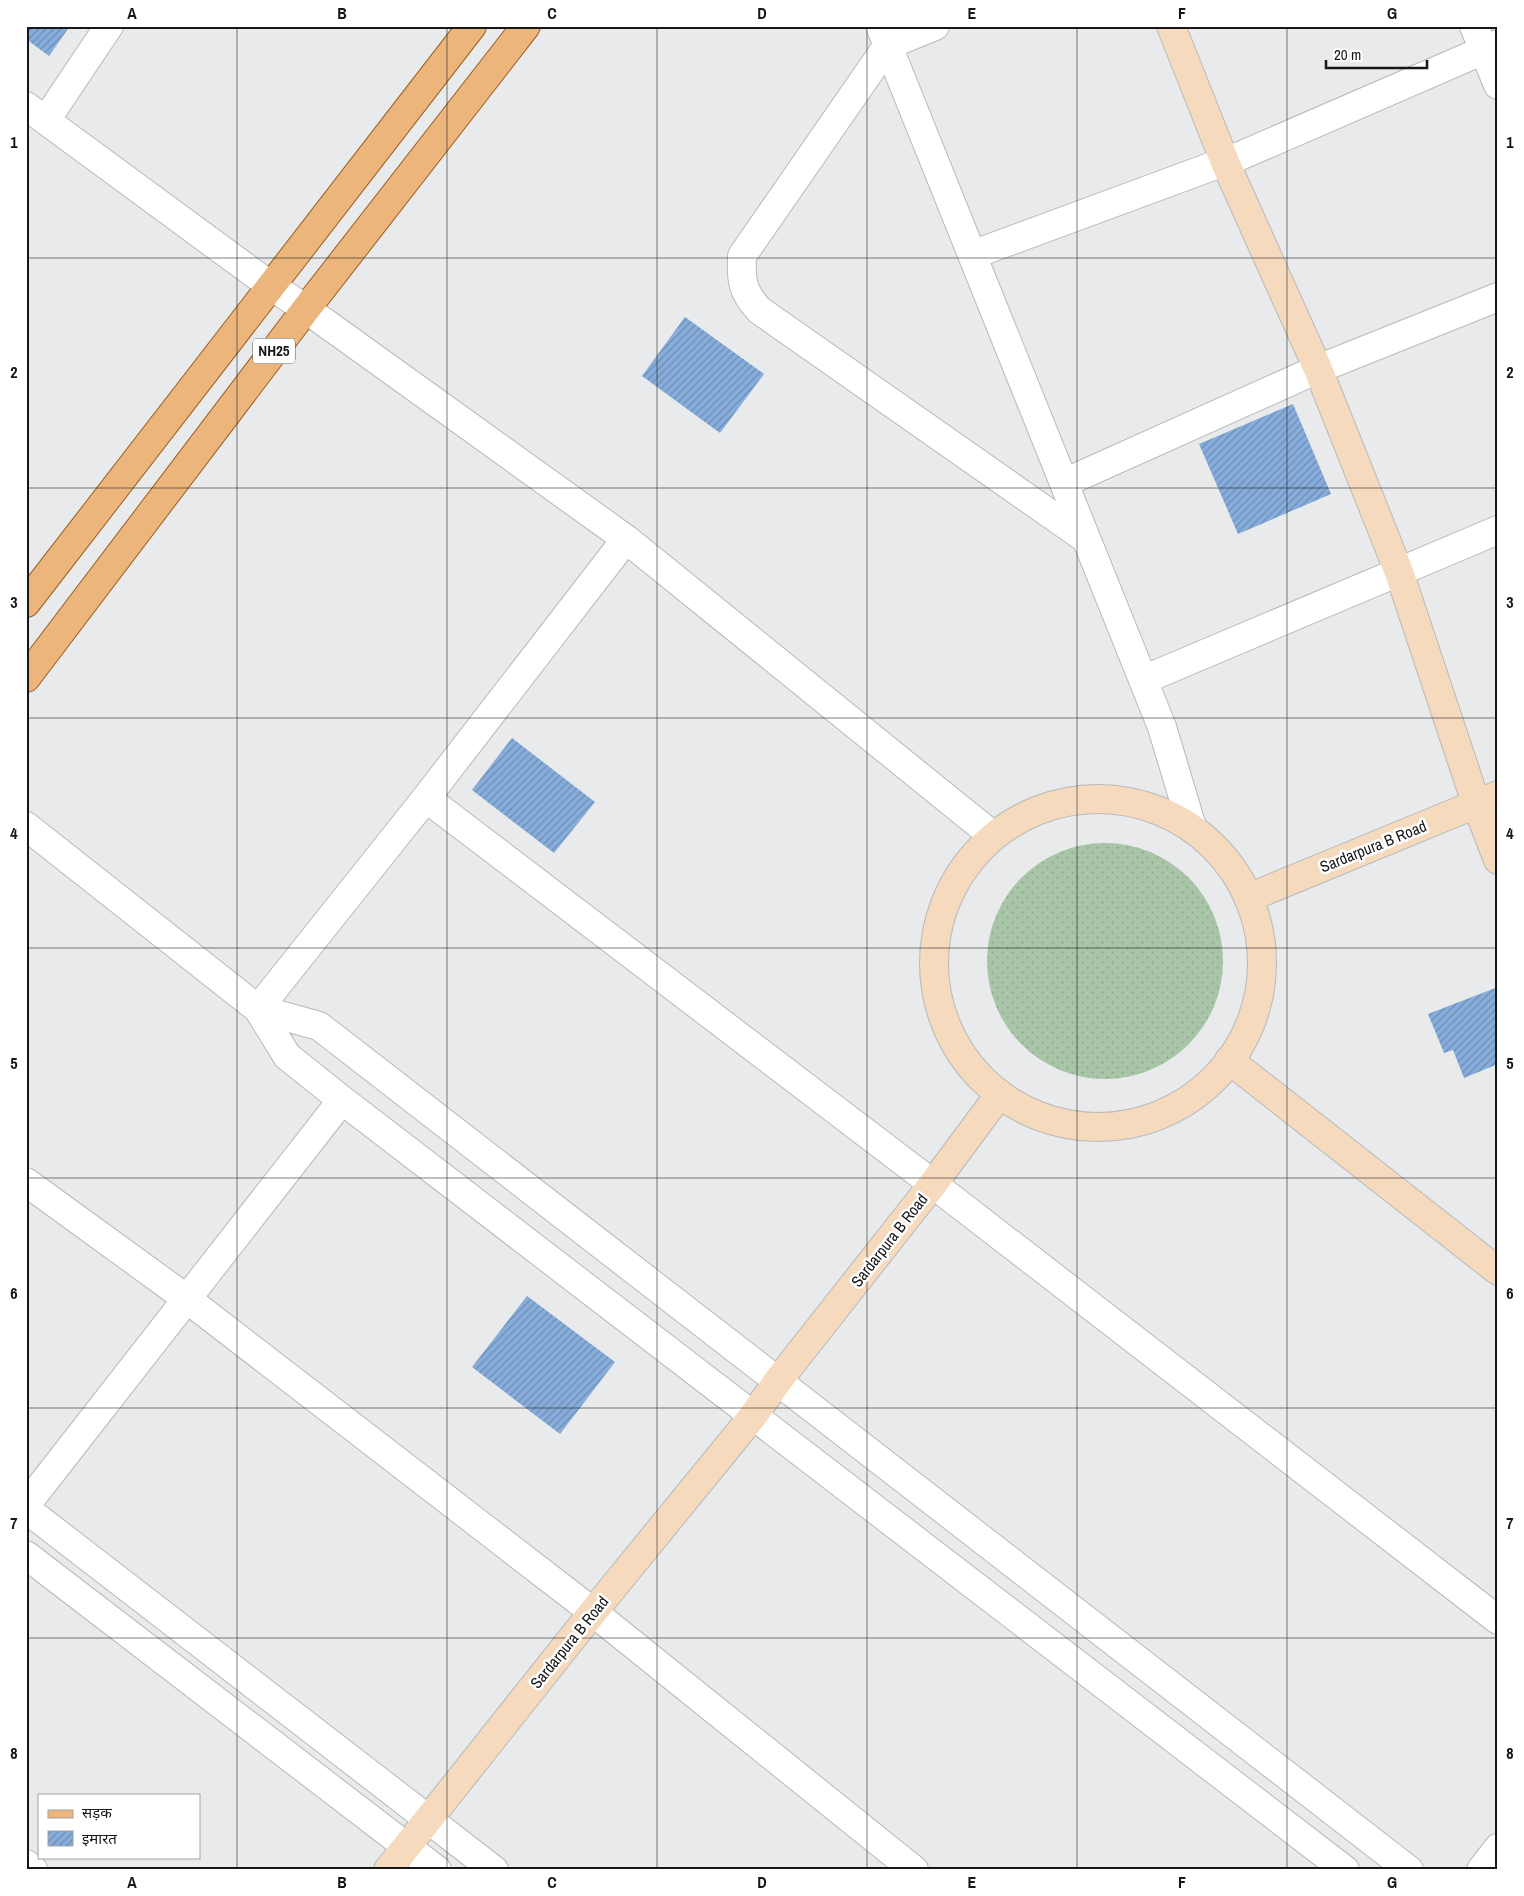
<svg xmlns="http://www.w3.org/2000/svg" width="1524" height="1896" font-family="'Archivo Narrow','Noto Sans Devanagari',sans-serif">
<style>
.grass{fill:url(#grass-dots)}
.building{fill:url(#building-hatch)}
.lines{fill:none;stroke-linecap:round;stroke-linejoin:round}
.street-casing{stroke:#b7b9ba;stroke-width:30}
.secondary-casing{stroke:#b7b9ba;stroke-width:30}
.primary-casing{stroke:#9a5d20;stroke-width:30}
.street{stroke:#fff;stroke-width:28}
.secondary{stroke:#f6dabd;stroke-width:28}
.primary{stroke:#ecb57c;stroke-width:28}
.grid{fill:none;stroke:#171718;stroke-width:1;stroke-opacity:0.55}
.labels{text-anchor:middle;stroke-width:5;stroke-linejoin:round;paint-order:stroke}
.shield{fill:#fff;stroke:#5d5d5d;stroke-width:1}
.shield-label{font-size:15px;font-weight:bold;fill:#171718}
.street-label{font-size:16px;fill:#171718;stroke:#fff}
.neatline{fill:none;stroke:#171718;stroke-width:2}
.grid-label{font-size:16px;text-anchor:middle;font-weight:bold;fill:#171718}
</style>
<defs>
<pattern id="grass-dots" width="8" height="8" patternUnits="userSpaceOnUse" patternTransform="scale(1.25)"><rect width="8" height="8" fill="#a9c5a8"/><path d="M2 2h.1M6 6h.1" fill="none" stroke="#91a890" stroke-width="1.8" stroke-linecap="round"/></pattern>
<pattern id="building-hatch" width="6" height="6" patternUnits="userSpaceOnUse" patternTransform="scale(1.25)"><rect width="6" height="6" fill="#86addc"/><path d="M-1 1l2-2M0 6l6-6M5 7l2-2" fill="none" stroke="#6d8cb1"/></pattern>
</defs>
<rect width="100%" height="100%" fill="#e8eaeb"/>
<path class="grass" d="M987 961a118 118 0 1 1 236 0a118 118 0 1 1-236 0Z"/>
<path class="building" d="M26,26H70L49,56L26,39Z
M685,317L764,374L720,433L642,376Z
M1293,404L1331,494L1238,534L1199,444Z
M512,738L595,802L554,853L472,790Z
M1498,987V1064L1464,1078L1453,1050L1444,1053L1428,1014Z
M527,1296L615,1362L560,1434L472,1367Z"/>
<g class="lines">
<defs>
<path id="street" d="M880,26L1162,727L1192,827
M935,26L888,45L742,256C741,281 742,291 759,310L1086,539
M1474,26L1498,85
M26,106L271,286L306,309L626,539L992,835
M46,120L109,26
M972,255L1240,156L1498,44
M1064,483L1318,369L1498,297
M1143,680L1498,530
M426,798L933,1184L1498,1620
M26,826L258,1009L287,1056L342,1100L1345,1870
M258,1009L319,1026L1409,1870
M258,1009L426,798L626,539
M26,1182L187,1299L593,1612L914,1870
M26,1505L342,1100
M26,1509L494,1870
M26,1555L437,1870
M26,1864L33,1870
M1481,1870L1498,1848"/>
<path id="secondary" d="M1171,26L1225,162L1318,369L1399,572L1476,803L1498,860
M934 963a164 164 0 1 1 328 0a164 164 0 1 1-328 0Z
M1248,898L1498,795
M1229,1060L1498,1271
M388,1870L593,1612L753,1416L777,1382L933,1184L999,1095"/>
<path id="primary" d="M26,603L472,26
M26,678L306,309L526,26"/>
</defs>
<use href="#street" class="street-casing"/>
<use href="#secondary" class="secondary-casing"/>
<use href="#primary" class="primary-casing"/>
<use href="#street" class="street"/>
<use href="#secondary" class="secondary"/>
<use href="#primary" class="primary"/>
</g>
<path class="grid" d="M237,26V1870M447,26V1870M657,26V1870M867,26V1870M1077,26V1870M1287,26V1870M26,258H1498M26,488H1498M26,718H1498M26,948H1498M26,1178H1498M26,1408H1498M26,1638H1498"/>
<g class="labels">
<rect class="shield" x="253" y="338.5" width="42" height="25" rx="4"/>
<g class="shield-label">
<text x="274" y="356">NH25</text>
</g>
<g class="street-label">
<text transform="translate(1373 846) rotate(-22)" y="6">Sardarpura B Road</text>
<text transform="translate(889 1240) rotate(-52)" y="6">Sardarpura B Road</text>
<text transform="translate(569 1642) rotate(-51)" y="6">Sardarpura B Road</text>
</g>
</g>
<rect width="1524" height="1896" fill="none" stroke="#ffffff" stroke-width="55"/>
<rect x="38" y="1794" width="162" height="65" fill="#ffffff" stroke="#a2a2a3"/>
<rect x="48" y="1810" width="25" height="8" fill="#ecb57c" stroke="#a2a2a3"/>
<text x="82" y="1818" font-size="15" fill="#171718">सड़क</text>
<rect x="48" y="1831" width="25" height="15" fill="url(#building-hatch)" stroke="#a2a2a3"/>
<text x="82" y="1844" font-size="15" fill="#171718">इमारत</text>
<path d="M1326 60v8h101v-8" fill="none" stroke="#171718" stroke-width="2.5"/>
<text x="1334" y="60" font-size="15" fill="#171718" stroke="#ffffff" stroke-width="4" paint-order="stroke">20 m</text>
<rect x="28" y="28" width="1468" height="1840" class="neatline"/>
<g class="grid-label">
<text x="132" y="19">A</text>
<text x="342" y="19">B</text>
<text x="552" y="19">C</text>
<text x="762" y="19">D</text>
<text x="972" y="19">E</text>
<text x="1182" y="19">F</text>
<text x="1392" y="19">G</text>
<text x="14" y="148">1</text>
<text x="1510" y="148">1</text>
<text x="14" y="378">2</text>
<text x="1510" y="378">2</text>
<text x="14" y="608">3</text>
<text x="1510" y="608">3</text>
<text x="14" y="839">4</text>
<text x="1510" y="839">4</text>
<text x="14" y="1069">5</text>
<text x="1510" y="1069">5</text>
<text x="14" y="1299">6</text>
<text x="1510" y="1299">6</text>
<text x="14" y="1529">7</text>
<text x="1510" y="1529">7</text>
<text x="14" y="1759">8</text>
<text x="1510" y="1759">8</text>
<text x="132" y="1888">A</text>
<text x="342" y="1888">B</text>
<text x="552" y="1888">C</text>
<text x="762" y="1888">D</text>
<text x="972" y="1888">E</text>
<text x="1182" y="1888">F</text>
<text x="1392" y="1888">G</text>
</g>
</svg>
